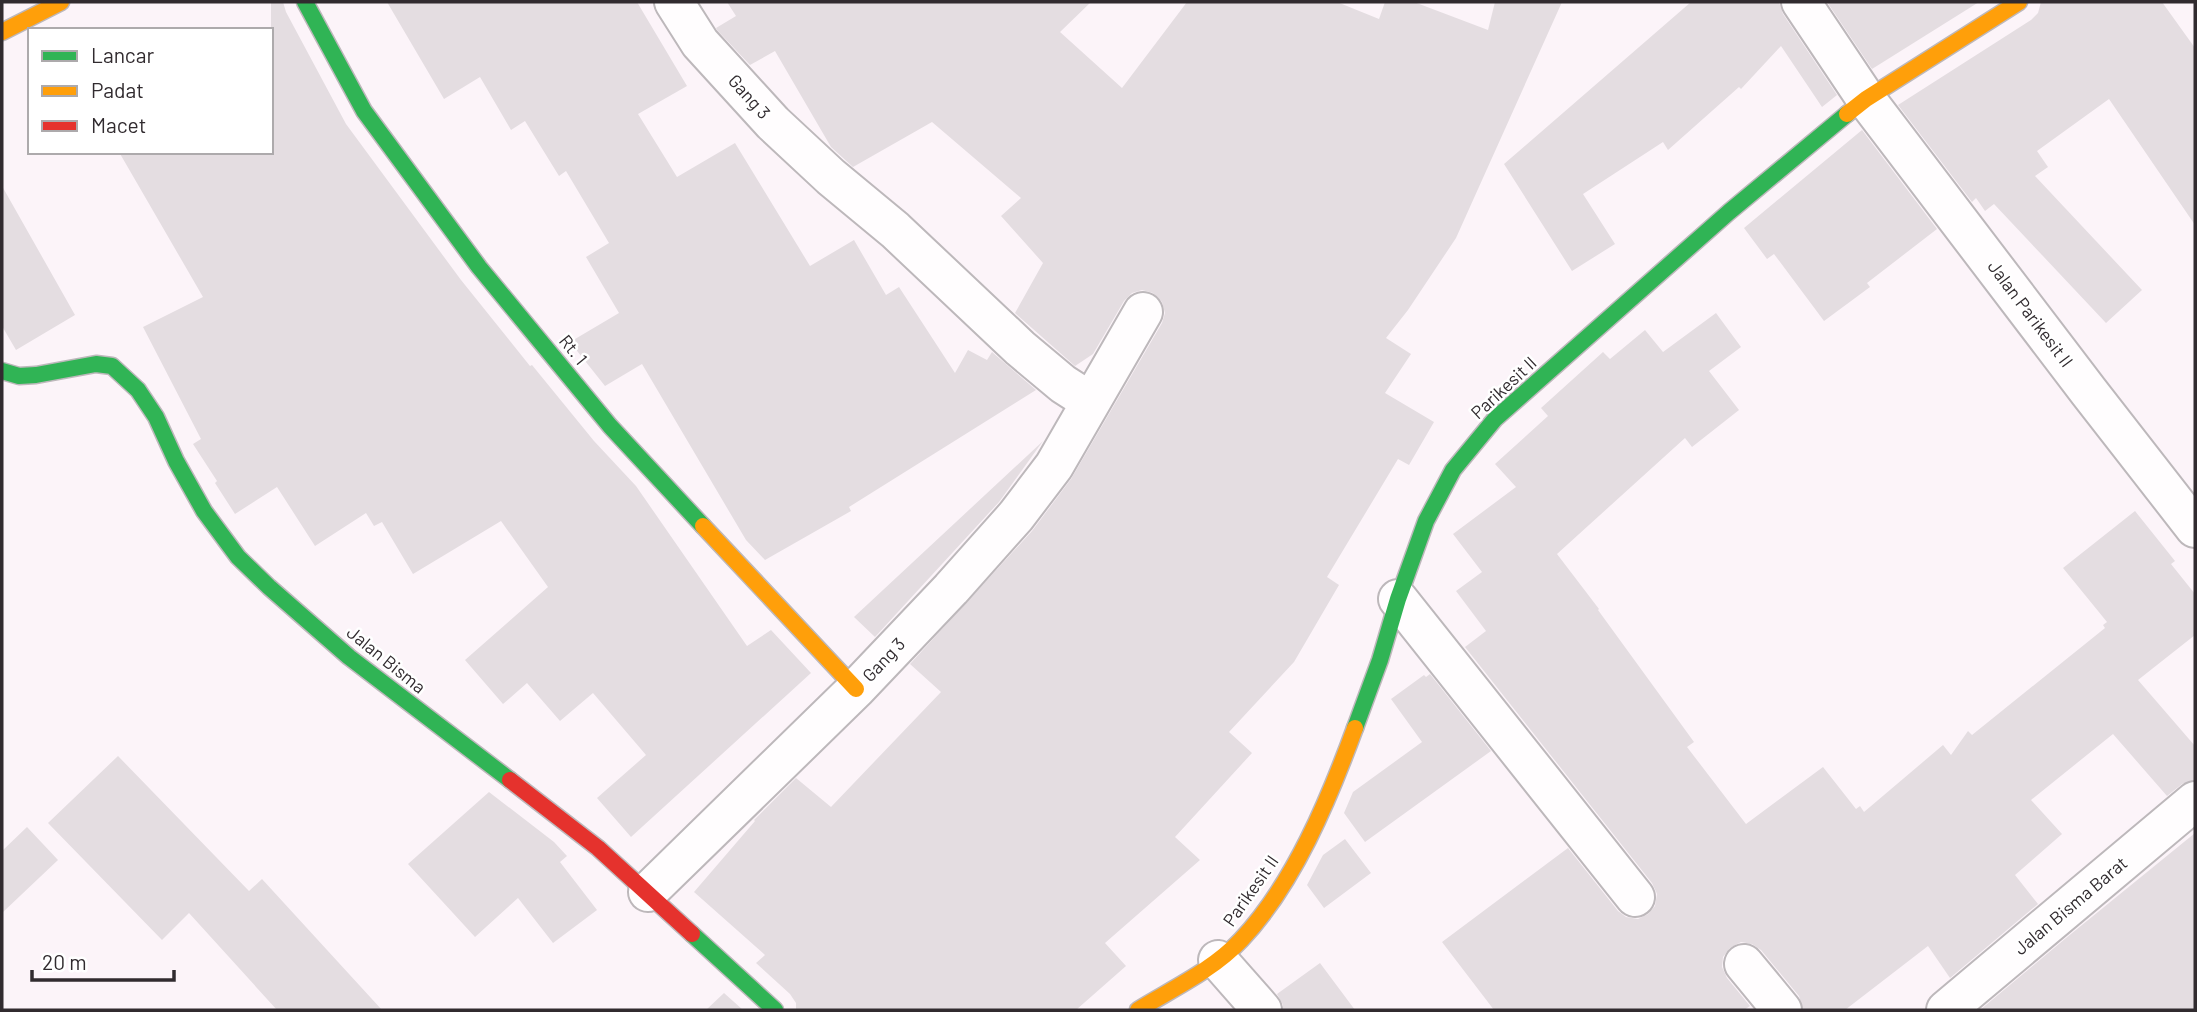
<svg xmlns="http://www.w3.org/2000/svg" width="2197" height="1012" font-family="Barlow,sans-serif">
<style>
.building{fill:#e4dde1}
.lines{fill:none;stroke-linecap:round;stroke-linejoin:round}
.street-casing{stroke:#bdb8bb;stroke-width:42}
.fast-casing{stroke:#bdb8bb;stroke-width:19}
.slow-casing{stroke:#bdb8bb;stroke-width:19}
.jam-casing{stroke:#bdb8bb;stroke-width:19}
.street{stroke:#fffdfe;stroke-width:38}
.fast{stroke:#30b455;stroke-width:16}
.slow{stroke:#ff9f0a;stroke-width:16}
.jam{stroke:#e5322d;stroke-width:16}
.labels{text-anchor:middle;stroke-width:5;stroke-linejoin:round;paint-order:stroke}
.street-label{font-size:18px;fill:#312b2f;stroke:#fff}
</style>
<rect width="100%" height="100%" fill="#fcf4f9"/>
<path class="building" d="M271,2H283L286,12L346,124L461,280L530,366L532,365L594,441L636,486L747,646L771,630L811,673L631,837L597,798L646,755L593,693L560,721L527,683L503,704L465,660L548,587L501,521L413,574L382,522L374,526L366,513L315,546L277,487L235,514L215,483L217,481L193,444L201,439L143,327L203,297L119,152H271Z
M387,2H637L687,86L638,114L677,177L735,143L810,266L854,240L886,295L899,287L955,373L968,350L987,360L992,352L1036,390L849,507L851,511L765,560L746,540L642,364L605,386L570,342L619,313L586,257L609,243L566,171L559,176L525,121L511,130L480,77L444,99Z
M727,2H1091L1060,32L1122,88L1187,2H1337L1379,19L1385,2H1414L1488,30L1495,2H1562L1456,238L1408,310L1386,338L1411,354L1385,393L1434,422L1409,465L1398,459L1327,577L1339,585L1294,662L1229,732L1252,753L1175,837L1200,860L1105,943L1126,966L1076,1010H796V1003L790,994L756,963L765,955L694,892L755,821L754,820L796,778L831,807L941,692L910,664L1032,531L1071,479L1162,323L1165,313L1162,302L1153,293L1142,290L1132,293L1124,301L1093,354L1075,366L1015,313L1043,263L1001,216L1021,198L932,122L853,167L831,147L775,51L750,65L717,30L716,28L736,16Z
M1691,2H1779L1783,14L1837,95L1822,107L1781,46L1741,89L1739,87L1668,150L1663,142L1583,194L1615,244L1572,271L1504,164Z
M1827,2H1979L1872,69Z
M2041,2H2162L2195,48V225L2109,99L2037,151L2048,167L2035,176L2142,290L2106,323L1994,204L1985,211L1976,198L1972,202L1898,105L2031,20L2038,13Z
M1862,130L1937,229L1867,283L1870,287L1824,321L1774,254L1767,259L1744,228Z
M2,186L75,315L16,350L2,326Z
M1716,313L1741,347L1709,371L1739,410L1692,447L1685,438L1557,554L1599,609L1598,610L1694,742L1687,747L1746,824L1823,767L1856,809L1860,806L1864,812L1943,745L1951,755L1968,731L1972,735L2105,628L2103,625L2107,622L2063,568L2135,511L2175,561L2171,564L2195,594V635L2138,680L2195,746V780L2182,784L2167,796L2113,734L2031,800L2062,834L2015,875L2038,904L1950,978L1928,946L1845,1010H1803L1799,996L1761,950L1752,944L1741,942L1730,948L1723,957L1722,967L1727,978L1750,1006L1744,1010H1494L1442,942L1568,848L1618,911L1626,917L1638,919L1648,914L1655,906L1657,894L1652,883L1465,647L1486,631L1456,591L1482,572L1453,534L1516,487L1495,464L1548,416L1541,408L1603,352L1610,359L1645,330L1663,352Z
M1043,441L999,502L875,637L854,617Z
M1430,674L1491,751L1365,842L1344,813L1353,792L1422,742L1391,699L1424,675L1426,677Z
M118,756L249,891L262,879L382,1010H277L189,913L162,940L48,823Z
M489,792L554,842L567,856L560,862L597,910L553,943L518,898L475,937L408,864Z
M27,827L58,860L2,913V851Z
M2195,833V1010H1980L2066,938Z
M1345,839L1371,873L1324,908L1307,885L1323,855Z
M1320,963L1355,1010H1283V1005L1277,994Z
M724,993L743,1010H706Z"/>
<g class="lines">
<defs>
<path id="street" d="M674,2L700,43L773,123L831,177L895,230L1020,348L1063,384L1091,402
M1801,2L1866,99L2089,392L2195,528
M1398,599L1635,897
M648,892L856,689L951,589L1016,516L1054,466L1143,312
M1218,960L1262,1010
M1744,964L1782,1010
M1946,1010L2195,801"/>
<path id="fast" d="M305,2L364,111L479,267L610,426L703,526
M2,371L19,376L36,375L96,364L112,366L138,390L156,417L176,461L204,511L238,557L269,587L349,657L510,780
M1355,728L1380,660L1398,599L1426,521L1453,470L1495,419L1729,212L1847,114
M692,934L775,1010"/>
<path id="slow" d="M2,32L61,2
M1847,114L1866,99L2019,2
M703,526L856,689
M1138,1010C1172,989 1213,970 1241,940C1294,884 1329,799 1355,728"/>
<path id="jam" d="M510,780L598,848L692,934"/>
</defs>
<use href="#street" class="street-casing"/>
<use href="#fast" class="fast-casing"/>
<use href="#slow" class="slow-casing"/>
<use href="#jam" class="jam-casing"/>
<use href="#street" class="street"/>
<use href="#fast" class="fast"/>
<use href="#slow" class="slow"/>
<use href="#jam" class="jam"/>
</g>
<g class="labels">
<g class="street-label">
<text transform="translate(749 97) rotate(48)" y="6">Gang 3</text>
<text transform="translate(2030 314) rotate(53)" y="6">Jalan Parikesit II</text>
<text transform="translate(573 350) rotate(51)" y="6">Rt. 1</text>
<text transform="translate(1504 388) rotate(-43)" y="6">Parikesit II</text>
<text transform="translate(386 660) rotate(39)" y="6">Jalan Bisma</text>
<text transform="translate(884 660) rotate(-47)" y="6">Gang 3</text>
<text transform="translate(1251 891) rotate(-55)" y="6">Parikesit II</text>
<text transform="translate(2071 906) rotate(-40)" y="6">Jalan Bisma Barat</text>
</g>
</g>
<rect width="2197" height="1012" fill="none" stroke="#312b2f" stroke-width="7"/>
<rect x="28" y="28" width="245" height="126" fill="#ffffff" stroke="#adaaac" stroke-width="2"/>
<rect x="42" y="51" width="35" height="10" fill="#30b455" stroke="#adaaac" stroke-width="2"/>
<text x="91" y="63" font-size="21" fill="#312b2f">Lancar</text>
<rect x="42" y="86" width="35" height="10" fill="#ff9f0a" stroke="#adaaac" stroke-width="2"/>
<text x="91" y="98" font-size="21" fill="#312b2f">Padat</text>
<rect x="42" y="121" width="35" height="10" fill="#e5322d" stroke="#adaaac" stroke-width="2"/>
<text x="91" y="133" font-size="21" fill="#312b2f">Macet</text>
<path d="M32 970v10h142v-10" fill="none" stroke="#312b2f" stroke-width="3.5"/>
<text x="42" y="970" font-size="21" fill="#312b2f" stroke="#ffffff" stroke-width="5" paint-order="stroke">20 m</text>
</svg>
